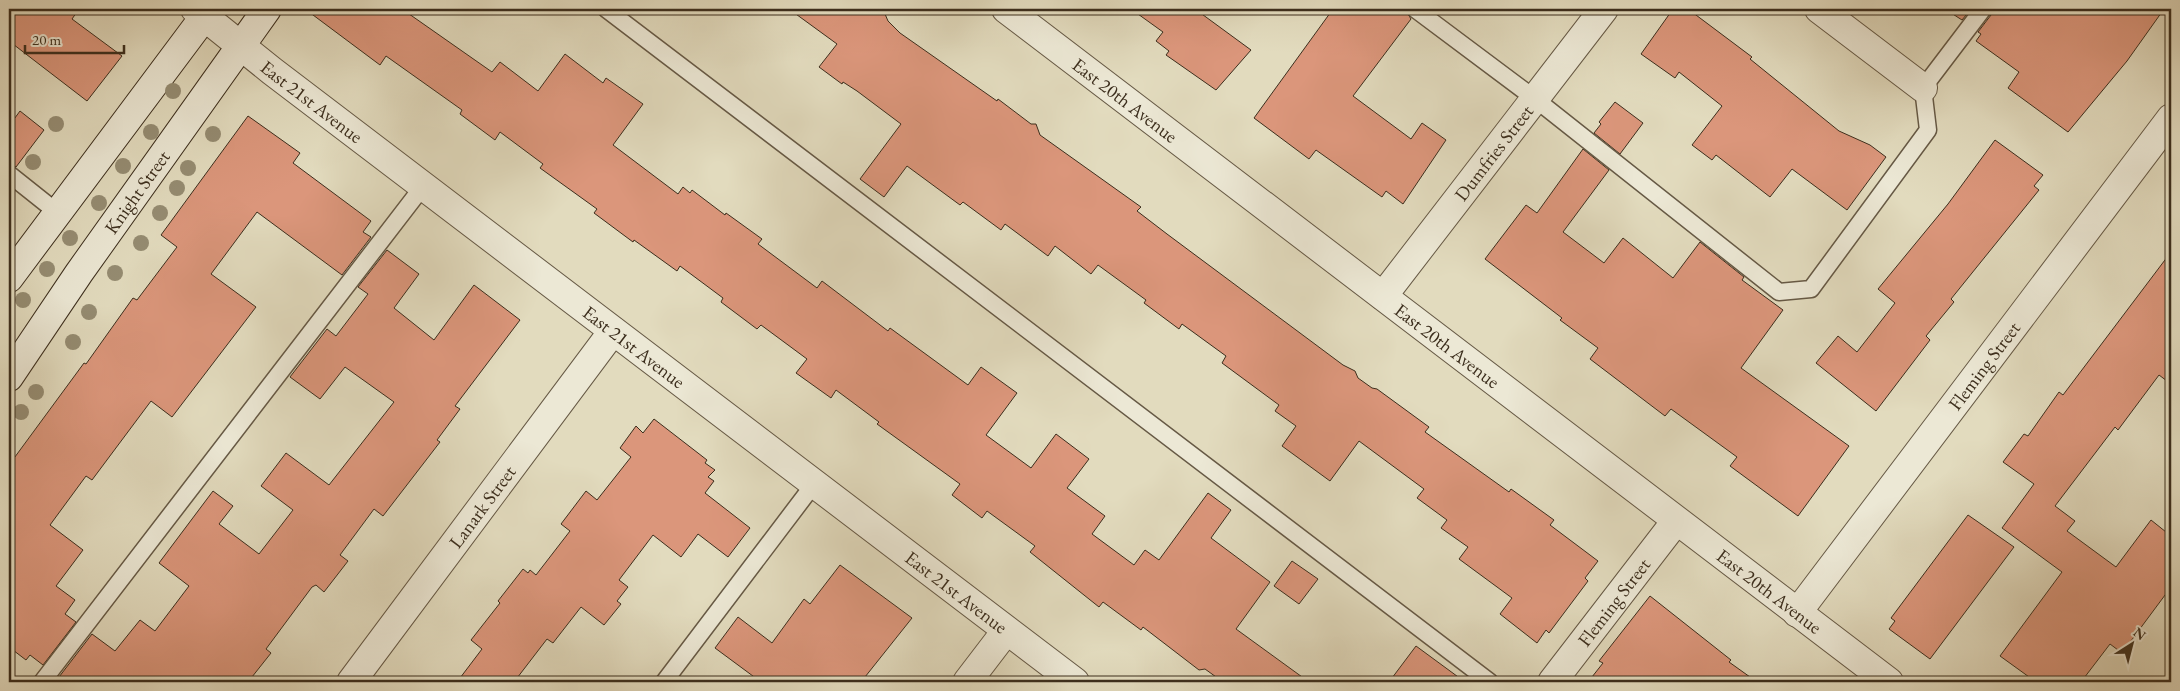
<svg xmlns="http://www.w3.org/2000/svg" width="2180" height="691" font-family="'EB Garamond',serif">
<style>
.building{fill:#db967b;stroke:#3c2e1d}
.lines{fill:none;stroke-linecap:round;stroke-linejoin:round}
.service-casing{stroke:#665945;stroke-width:19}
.minor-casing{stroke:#665945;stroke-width:30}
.secondary-casing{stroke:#3c2e1d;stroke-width:30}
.service{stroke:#ece8d5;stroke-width:16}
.minor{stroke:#ece8d5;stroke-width:28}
.secondary{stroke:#ece8d5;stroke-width:28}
.tree{fill:#958c72}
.labels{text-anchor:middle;stroke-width:4;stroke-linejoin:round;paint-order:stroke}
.street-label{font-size:19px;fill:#3c2e1d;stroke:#ece8d5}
</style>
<rect width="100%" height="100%" fill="#e2dbbe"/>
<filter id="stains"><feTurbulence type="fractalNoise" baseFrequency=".004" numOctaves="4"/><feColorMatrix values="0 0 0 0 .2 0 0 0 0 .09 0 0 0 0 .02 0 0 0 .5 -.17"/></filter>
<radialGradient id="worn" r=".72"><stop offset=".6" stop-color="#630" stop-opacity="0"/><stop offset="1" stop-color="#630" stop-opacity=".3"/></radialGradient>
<path class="building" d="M9,9H79L72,19L122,56L87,101L9,41Z
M305,9H402L492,72L500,62L538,91L565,54L603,83L606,78L643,104L613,145L678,194L683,187L690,193L692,190L725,215L726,213L762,239L758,244L817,288L822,281L888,331L890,328L968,385L981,367L1017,393L986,435L1031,468L1056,434L1089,459L1067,488L1105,516L1092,534L1134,565L1145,550L1159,560L1208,493L1231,510L1211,538L1270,582L1236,629L1309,682H1223L1205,669L1199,670L1143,627L1141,630L1103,602L1099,607L1030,552L1035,546L987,511L982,518L952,495L960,484L877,424L879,422L836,390L831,398L796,373L807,359L761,325L757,329L721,302L723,298L680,266L677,271L634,240L633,242L594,213L597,209L540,168L543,164L500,132L495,140L460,114L462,110L386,56L380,65Z
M789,9H877L885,14L888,21L900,33L997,101L998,99L1031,124H1036L1040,135L1141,207L1137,211L1167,234L1343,365L1355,371L1358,378L1372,388L1377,389L1429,427L1425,432L1509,492L1511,489L1554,520L1550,525L1598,561L1585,578L1588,581L1549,633L1546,630L1537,643L1500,614L1512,598L1459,559L1468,547L1441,528L1447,520L1417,498L1424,489L1359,441L1330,481L1282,446L1296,426L1275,411L1279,405L1222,363L1226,356L1182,324L1179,329L1144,303L1146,300L1098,265L1091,274L1055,246L1048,256L1005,224L1001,230L963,202L960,205L907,166L884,197L860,179L901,124L857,91L843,82L842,84L819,67L837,44Z
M1131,9H1195L1251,50L1216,90L1166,55L1169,51L1156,41L1163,32Z
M1333,9H1405L1411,19L1353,96L1411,139L1422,123L1446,140L1403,204L1386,191L1382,197L1316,150L1309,159L1254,118Z
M1673,9H1688L1752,57L1750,59L1839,131L1870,145L1886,157L1847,210L1792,169L1770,197L1716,155L1712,160L1692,145L1722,106L1679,72L1675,78L1641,54Z
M1945,9H1971L1962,20Z
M1993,9H2164L2127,61L2068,132L2008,88L2019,72L1976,41L1981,34L1978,32L1991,15Z
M1615,102L1643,123L1620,154L1594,133L1601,124L1599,122Z
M20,111L44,130L16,167L9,164V126Z
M248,116L300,153L293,163L371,221L363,232L371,237L342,275L257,212L211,274L256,307L172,417L151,401L92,480L86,476L50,525L83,550L56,586L75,600L65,614L76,622L43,665L30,655L26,660L9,647V465L84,363L86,364L133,298L137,300L177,247L161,235Z
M1995,140L2043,175L2034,186L2039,190L1951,299L1954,302L1926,336L1930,340L1876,411L1816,363L1838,336L1857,352L1895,303L1878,289L1948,204Z
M1583,149L1609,170L1563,232L1604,263L1623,238L1673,278L1700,242L1744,277L1742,280L1783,310L1741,368L1849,446L1798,516L1730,466L1737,457L1671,409L1665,416L1590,359L1598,348L1560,320L1562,318L1485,259L1526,205L1537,213Z
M387,250L419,274L394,308L434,340L474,285L520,320L455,406L460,409L437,440L440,442L383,516L374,509L340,555L348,561L324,592L316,585L312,587L266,649L271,653L248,682H66L59,677L92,634L115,651L140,620L155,631L189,586L159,563L213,491L233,506L219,524L259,554L293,510L261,486L286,453L329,485L394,402L345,367L320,399L290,377L327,329L336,336L368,294L358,287Z
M2171,252V384L2159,375L2118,430L2115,427L2055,506L2075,521L2067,531L2116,567L2151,520L2171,536V587L2122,653L2110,644L2081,682H2036L2000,656L2062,572L2002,528L2034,484L2003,462L2024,434L2028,436L2059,392L2063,395Z
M654,419L707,460L705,463L715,470L708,477L714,481L705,493L750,528L728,557L698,534L681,557L653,535L619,580L628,587L617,601L621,604L604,625L581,607L553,643L547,639L514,682H457L482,649L471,640L500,603L498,601L523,569L528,573L530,570L536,575L570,531L561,524L586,491L597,500L631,457L620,448L636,426L643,433Z
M1968,515L2014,547L1930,659L1889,629L1895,621L1891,618Z
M1292,561L1318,579L1299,604L1274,586Z
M840,565L912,618L861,682H761L715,648L738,617L772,643L804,599L810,604Z
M1650,596L1731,660L1729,662L1757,682H1588L1603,663L1599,661Z
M1416,646L1465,682H1389Z"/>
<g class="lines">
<defs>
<path id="service" d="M606,9L1490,682
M1415,9L1534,98L1779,292L1811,289L1928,130L1923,88L1983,9
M9,174L58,213
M42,682L424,185
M664,682L814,484"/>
<g id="minor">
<path id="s1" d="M195,9L272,71L1075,682"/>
<path id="s2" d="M1006,9L1889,682"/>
<path d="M1819,9L1923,88"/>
<path id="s3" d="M1383,296L1604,9"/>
<path id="s4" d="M1797,613L2171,118"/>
<path id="s5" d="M351,682L613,331"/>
<path d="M967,682L1006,631"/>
<path id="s6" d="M1552,682L1676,521"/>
</g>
<g id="secondary">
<path d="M9,278L210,9"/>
<path id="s7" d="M9,377L79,273L267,9"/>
</g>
</defs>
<use href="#service" class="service-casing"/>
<use href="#minor" class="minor-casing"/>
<use href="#secondary" class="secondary-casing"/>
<use href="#service" class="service"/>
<use href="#minor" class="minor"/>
<use href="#secondary" class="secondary"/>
</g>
<g class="tree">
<circle cx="173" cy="91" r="8"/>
<circle cx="56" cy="124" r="8"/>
<circle cx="151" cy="132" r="8"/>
<circle cx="213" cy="134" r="8"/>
<circle cx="33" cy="162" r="8"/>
<circle cx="123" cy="166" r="8"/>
<circle cx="188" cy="168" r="8"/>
<circle cx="177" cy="188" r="8"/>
<circle cx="99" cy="203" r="8"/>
<circle cx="160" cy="213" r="8"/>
<circle cx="70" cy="238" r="8"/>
<circle cx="141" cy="243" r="8"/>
<circle cx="47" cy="269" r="8"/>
<circle cx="115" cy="273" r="8"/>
<circle cx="23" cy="300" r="8"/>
<circle cx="89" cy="312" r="8"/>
<circle cx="73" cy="342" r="8"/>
<circle cx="36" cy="392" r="8"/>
<circle cx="21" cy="412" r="8"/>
</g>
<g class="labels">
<g class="street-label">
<text dy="7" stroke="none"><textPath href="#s2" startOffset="150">East 20th Avenue</textPath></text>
<text dy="7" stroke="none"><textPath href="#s1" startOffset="149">East 21st Avenue</textPath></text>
<text dy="7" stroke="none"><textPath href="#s3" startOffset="181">Dumfries Street</textPath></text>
<text dy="7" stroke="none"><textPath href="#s7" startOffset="225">Knight Street</textPath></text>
<text dy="7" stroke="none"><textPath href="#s2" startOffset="555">East 20th Avenue</textPath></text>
<text dy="7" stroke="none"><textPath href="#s1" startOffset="554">East 21st Avenue</textPath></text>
<text dy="7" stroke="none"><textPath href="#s4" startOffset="310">Fleming Street</textPath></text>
<text dy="7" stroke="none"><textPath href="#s5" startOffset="219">Lanark Street</textPath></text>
<text dy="7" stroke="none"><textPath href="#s1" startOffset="959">East 21st Avenue</textPath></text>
<text dy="7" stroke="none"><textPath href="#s2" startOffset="960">East 20th Avenue</textPath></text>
<text dy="7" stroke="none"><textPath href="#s6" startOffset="101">Fleming Street</textPath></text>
</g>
</g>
<rect width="2180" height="691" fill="none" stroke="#e2dbbe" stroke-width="30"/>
<rect x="10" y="10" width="2160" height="671" fill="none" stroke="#3c2e1d" stroke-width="2.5"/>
<rect x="15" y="15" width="2150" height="661" fill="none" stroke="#3c2e1d"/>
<g transform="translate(2132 644) rotate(36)" stroke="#ece8d5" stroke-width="4" paint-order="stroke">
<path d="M0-4L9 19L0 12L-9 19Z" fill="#3c2e1d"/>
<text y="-8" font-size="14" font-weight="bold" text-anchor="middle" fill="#3c2e1d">N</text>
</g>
<path d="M25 45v8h99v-8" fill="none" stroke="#3c2e1d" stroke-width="2.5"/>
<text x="32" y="45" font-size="15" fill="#3c2e1d" stroke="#ece8d5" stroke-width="4" paint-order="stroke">20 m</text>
<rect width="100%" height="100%" filter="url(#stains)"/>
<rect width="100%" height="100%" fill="url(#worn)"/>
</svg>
